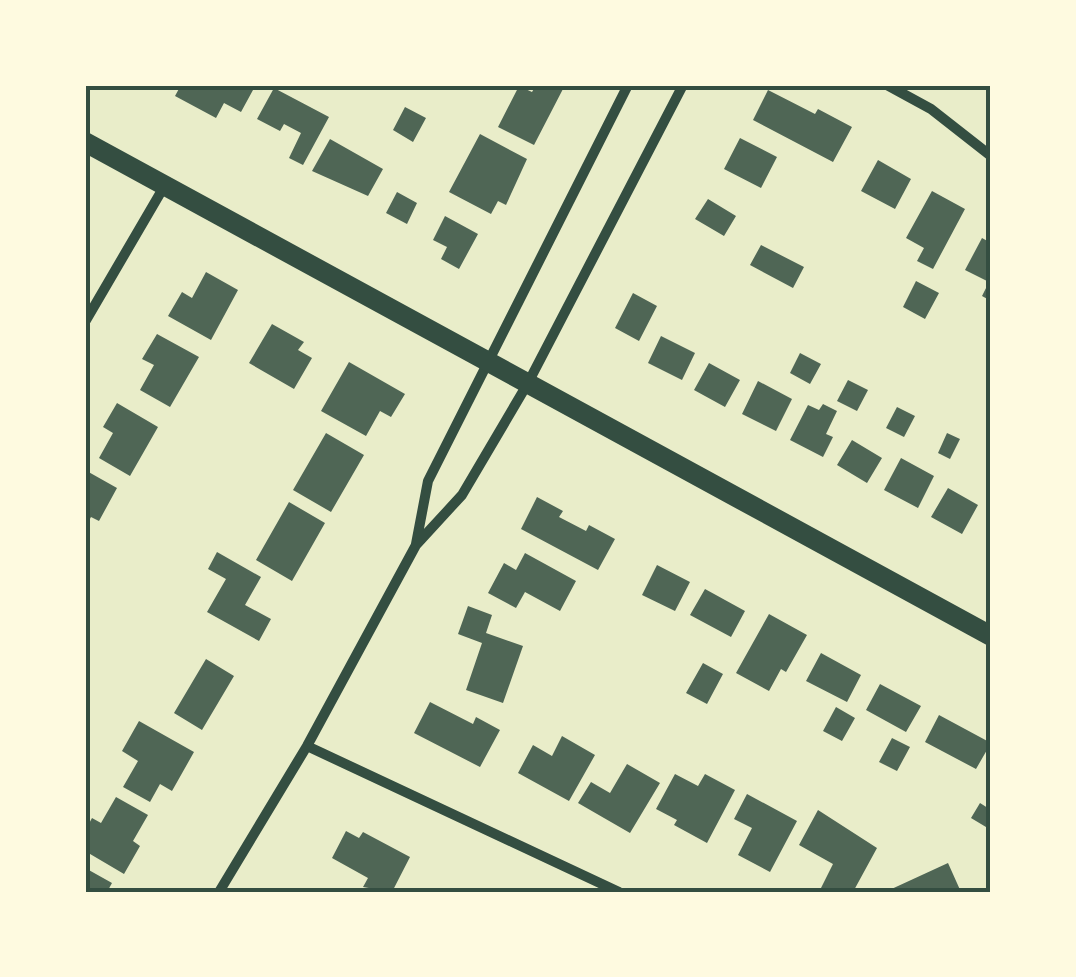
<svg xmlns="http://www.w3.org/2000/svg" width="1076" height="977" font-family="'Sofia Sans Condensed',sans-serif">
<style>
.building{fill:#4f6655}
.lines{fill:none;stroke-linecap:round;stroke-linejoin:round}
.minor{stroke:#344e41;stroke-width:10}
.primary{stroke:#344e41;stroke-width:20}
.neatline{fill:none;stroke:#344e41;stroke-width:4}
</style>
<rect width="100%" height="100%" fill="#e9edc9"/>
<path class="building" d="M181,85H221L230,90L232,85H245L253,90L241,112L224,103L216,118L175,96Z
M536,85L564,87L534,145L498,127L519,86L532,92Z
M274,88L329,117L303,165L289,158L301,133L284,124L280,131L257,119Z
M768,90L815,114L818,109L852,127L833,162L753,120Z
M405,107L426,118L413,142L393,130Z
M480,134L527,159L506,205L498,201L491,214L449,192Z
M740,138L777,157L761,188L724,169Z
M330,139L383,169L368,196L312,171Z
M878,160L911,179L895,209L861,191Z
M932,191L965,209L933,269L917,261L924,248L906,238Z
M397,192L417,203L407,224L386,213Z
M708,199L736,216L724,236L695,219Z
M445,216L478,234L459,269L441,259L447,247L433,240Z
M982,238L991,243V301L982,296L989,282L965,270Z
M761,245L804,267L793,288L750,265Z
M206,272L238,290L211,340L168,316L182,292L192,298Z
M916,281L939,293L925,319L903,307Z
M633,293L657,306L639,341L615,328Z
M272,324L304,342L298,350L312,358L294,389L249,363Z
M157,334L199,357L170,407L140,390L154,365L142,359Z
M661,336L695,353L682,380L648,363Z
M800,353L821,364L810,384L790,373Z
M349,362L405,394L391,417L380,411L366,436L321,411Z
M709,363L740,380L725,407L694,390Z
M848,380L868,390L857,411L837,401Z
M758,381L792,399L776,431L742,414Z
M117,403L158,427L130,476L99,458L113,433L103,427Z
M823,404L837,411L826,434L833,437L823,457L790,440L808,405L819,410Z
M897,407L915,416L904,437L886,428Z
M326,433L364,455L331,512L293,490Z
M947,433L960,439L950,459L938,453Z
M852,440L882,458L867,483L837,465Z
M901,458L934,476L918,508L884,490Z
M85,470L117,488L99,521L91,517L85,528Z
M948,488L978,505L962,534L931,517Z
M537,497L563,511L559,517L586,531L589,525L615,539L598,570L521,529Z
M289,502L325,523L292,581L256,560Z
M217,552L261,577L245,605L271,619L259,641L207,612L226,579L208,569Z
M525,553L576,581L560,611L525,592L516,608L488,593L504,563L516,570Z
M657,565L690,582L675,611L642,595Z
M705,589L745,611L731,637L690,615Z
M468,606L492,615L486,633L523,646L503,703L466,690L482,643L458,634Z
M769,614L807,635L786,672L781,669L769,691L736,673Z
M821,653L861,675L847,702L806,681Z
M206,659L234,676L202,730L174,713Z
M703,663L723,674L707,704L686,693Z
M880,684L921,706L906,732L866,710Z
M430,702L473,724L476,717L500,730L480,767L414,733Z
M836,707L855,718L842,741L823,731Z
M939,715L991,743L976,769L925,742Z
M139,721L194,752L172,791L160,784L150,802L123,787L138,761L122,751Z
M562,736L595,755L569,801L518,773L533,745L552,756Z
M892,738L910,747L897,771L879,762Z
M627,764L660,783L630,833L578,803L591,782L610,793Z
M675,774L698,786L705,774L735,790L707,843L674,825L677,820L656,809Z
M747,794L797,821L770,872L738,855L752,828L734,819Z
M116,797L148,815L133,841L140,846L124,874L85,851V831L92,818L101,823Z
M980,803L991,810V830L971,818Z
M818,810L877,848L853,892H819L833,864L799,845Z
M346,831L359,838L363,832L410,857L392,892L363,887L368,878L332,858Z
M948,863L961,892H885Z
M87,869L112,883L107,892H85Z"/>
<g class="lines">
<path class="minor" d="M887,85L931,109L991,156
M85,322L165,185
M416,544L428,481L628,85
M307,746L619,892
M219,892L307,746L416,545L462,495L528,383L683,85"/>
<path class="primary" d="M85,142L991,636"/>
</g>
<rect width="1076" height="977" fill="none" stroke="#fefae0" stroke-width="175"/>
<rect x="88" y="88" width="900" height="802" class="neatline"/>
</svg>
